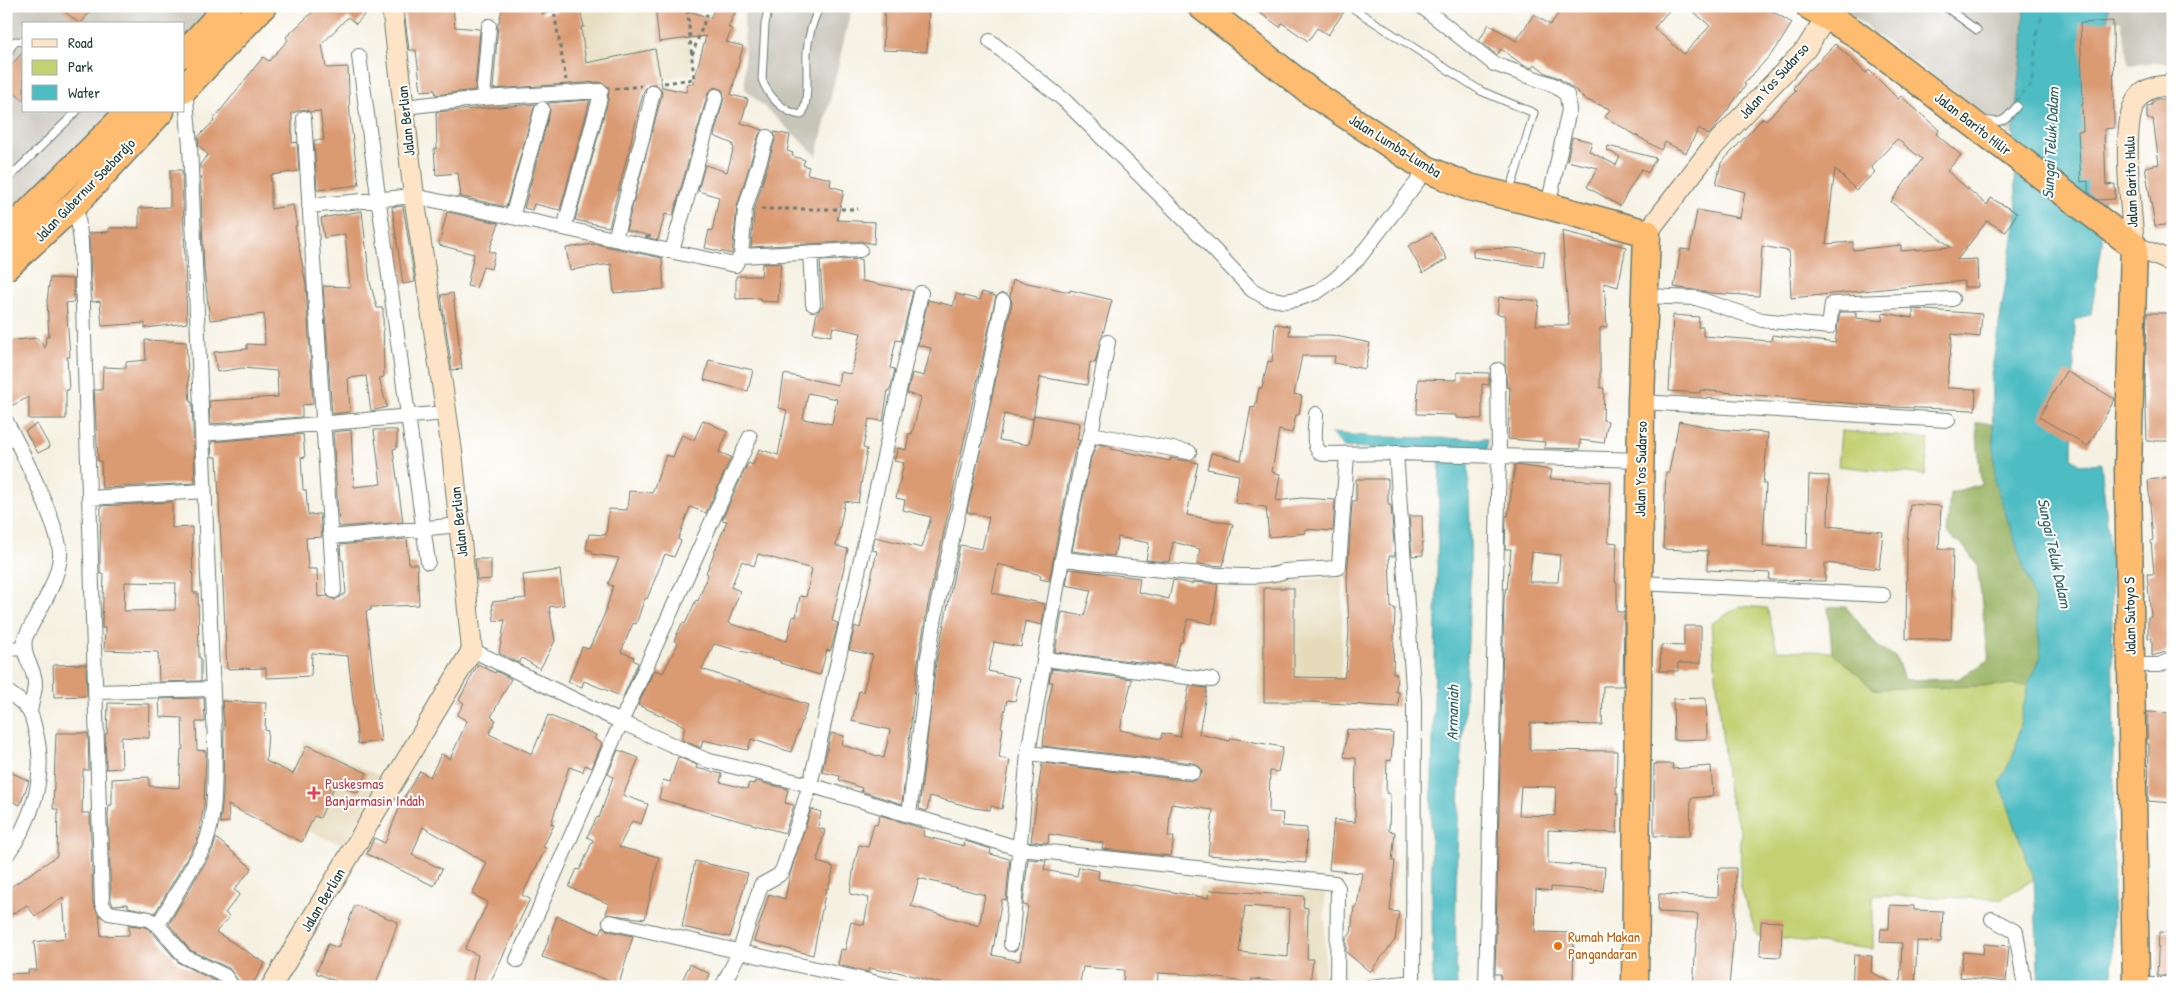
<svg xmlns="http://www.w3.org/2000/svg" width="2179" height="993" font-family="'Patrick Hand',sans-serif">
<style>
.built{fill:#e5daba}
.industrial{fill:#c7c4b8}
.green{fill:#c3d173;stroke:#718754}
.forest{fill:#9ab365;stroke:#5c784c}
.water{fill:#4dbcc3;stroke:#367c7c}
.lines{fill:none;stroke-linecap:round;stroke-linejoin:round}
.ferry{stroke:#2d635f;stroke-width:1;stroke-dasharray:6 5;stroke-linecap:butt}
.building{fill:#da9a72;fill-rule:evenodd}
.lane-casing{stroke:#6a7c71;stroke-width:9}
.street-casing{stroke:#6a7c71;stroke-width:16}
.secondary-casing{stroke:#6a7c71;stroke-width:22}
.highway-casing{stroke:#6a7c71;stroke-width:29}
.path{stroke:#6a7c71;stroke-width:3;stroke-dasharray:4 4;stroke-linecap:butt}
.lane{stroke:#fff;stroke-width:7}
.street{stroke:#fff;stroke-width:14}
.secondary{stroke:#fee4c6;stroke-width:20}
.highway{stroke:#fdbc70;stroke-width:26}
.health-dot{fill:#e0444e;stroke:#fff;stroke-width:2}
.food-dot{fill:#e8710a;stroke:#fff;stroke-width:2}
.labels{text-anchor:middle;stroke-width:4;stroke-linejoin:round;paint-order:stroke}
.street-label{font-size:15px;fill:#1f3d34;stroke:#fff}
.health-label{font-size:15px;fill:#be3a42;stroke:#fff;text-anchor:start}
.food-label{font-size:15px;fill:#c56008;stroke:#fff;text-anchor:start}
.water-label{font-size:16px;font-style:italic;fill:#2d635f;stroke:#fff}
</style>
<rect width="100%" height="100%" fill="#fff"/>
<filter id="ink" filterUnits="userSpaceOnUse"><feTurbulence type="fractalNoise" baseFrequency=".02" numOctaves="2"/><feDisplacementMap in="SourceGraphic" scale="10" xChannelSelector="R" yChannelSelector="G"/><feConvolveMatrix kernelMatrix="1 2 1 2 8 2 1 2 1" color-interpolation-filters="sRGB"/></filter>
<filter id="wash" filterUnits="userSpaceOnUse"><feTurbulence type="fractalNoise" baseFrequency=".0096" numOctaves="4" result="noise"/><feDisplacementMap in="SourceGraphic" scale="20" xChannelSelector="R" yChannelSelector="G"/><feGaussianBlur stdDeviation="1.12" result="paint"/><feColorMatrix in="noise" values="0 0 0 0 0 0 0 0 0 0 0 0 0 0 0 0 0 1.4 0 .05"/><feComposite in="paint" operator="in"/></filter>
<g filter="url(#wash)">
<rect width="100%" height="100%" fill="#f5f1e2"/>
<path class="built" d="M558,6H686L692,74L573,94Z
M1343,578L1340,706H1259V582Z
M305,740L385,779L344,845L244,807L268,758L292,770Z
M1199,887L1325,893V987H1300L1051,961L1196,933Z"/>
<path class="industrial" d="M6,6H230L184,56V24H24V111H132L6,232Z
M744,6H852L817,156L745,89Z
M1839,6H2024L2023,47L2013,136Z
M2108,6H2173V66L2161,62L2129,65L2121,21L2107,20Z"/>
<path class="green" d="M1841,431L1929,439L1925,475L1838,466Z
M1740,606L1767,608L1777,650L1832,652L1874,689L2028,684L2015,751L2000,783L2034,879L2000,899L1873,895V949L1757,936L1740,885L1741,832L1728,793L1711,624Z"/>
<path class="forest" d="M1976,423H1998L2023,503L2047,684L1874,689L1832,652L1828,607H1846L1878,647L1896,657L1904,680L1958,679L1989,660L1977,565L1961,543L1947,534L1950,493L1981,484Z"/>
<path class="water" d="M2024,6H2108L2102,245L2091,314L2075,321L2072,457L2079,465L2101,463L2111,560L2114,754L2112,987H2039L2034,879L2000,783L2015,751L2028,684L2041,656L2035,601L1995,482L1991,375L2017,213L2013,136L2023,47Z
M1330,433L1376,437L1487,439V451H1468C1469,495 1471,539 1470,583C1467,718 1451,852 1457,987H1433L1431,822L1440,451L1344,447Z"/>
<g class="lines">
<path class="ferry" d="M2018,104L2035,83L2045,6"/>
</g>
<g id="blocks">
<path class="building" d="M58,6H95L80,24Z
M319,6H372L356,24L348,17L322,44L326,68L348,67L350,118L359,185L317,190L314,140H324L320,111L310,112L304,109L292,113V143L297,142L299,171L271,175V209L293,205L297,226H295L306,285L313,404L302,405V417L210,424L209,401L278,397L277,371L242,368L217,372L214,352L247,349V344L265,345L264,314L210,320L204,270L200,164L208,155L199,146L198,137L214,121L213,120L263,57L269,61L288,40L286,37Z
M432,6H453L455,27L480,29L475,90L436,95L435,90L421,91L416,50H409L404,10Z
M503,6H544L542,14L579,6L584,27H581L586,63L655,49L662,87L686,92L688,83L693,84L706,36L659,42L655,6H683V9L710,18L716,6H738L728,27L732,29L726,42L743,46L731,95L748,99L741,123L763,130L759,134L737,207L732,254L705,248L709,230L712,231L719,197L698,191L705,165L727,172L734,147L732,146L733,144L714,136L724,98L723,90L714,87L708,93L673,216L665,214L658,240L645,237L651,236L626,230L662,94L661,89L655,84H650L644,90L609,227L575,220L608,100L609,87L600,82L493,89L498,25Z
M885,6H929L927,52L883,50Z
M1250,6H1348L1328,35L1317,28L1308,41L1282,23L1280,27Z
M1564,6H1673L1654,28L1684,54L1710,26L1687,6H1764L1792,23L1776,49L1744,84L1746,85L1711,132L1708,135L1699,128L1686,153L1665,142L1661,150L1605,117L1610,109L1582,98L1583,96L1559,78L1546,73L1535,64L1532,68L1523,65L1501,49L1497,55L1479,41L1489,24L1516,41L1534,14L1550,25Z
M2113,21L2114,128L2104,129L2106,185L2115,184V199L2098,200L2088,192V181L2081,182L2078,131H2083L2082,104H2083L2080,23Z
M1835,44L1866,73L1869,70L1898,99L1901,96L1939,130L1936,134L1961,155L1947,171L1987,205L1991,198L2017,213L2006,232L1987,221L1957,260L1977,259L1978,287H1964V281L1791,298L1789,251L1762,246L1759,296L1711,293L1674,287L1681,249L1690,250L1697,210L1740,218L1745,192L1716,184L1721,163L1763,118L1766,120L1796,91L1793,88L1809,69L1810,70ZM1897,139L1922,159L1891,202L1951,247L1901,251V245L1853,250V242L1826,244L1835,169L1856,190L1875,172L1871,167Z
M24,51V101L6,86V71Z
M2157,99H2173V224L2155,226L2145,167L2159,164L2153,119H2147V106L2152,105V102Z
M590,100L560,210L534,204L532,210L524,208L550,111L548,103Z
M535,104L506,207L458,196H461L458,173L436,175L434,149L437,148L436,112Z
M774,132L790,135L787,151L793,153L792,156L805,160L803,165L809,167L807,174L831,179L830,186L844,190L837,220L875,222L874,244L860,241L751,247L754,211L775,140Z
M1572,137L1592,142L1589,151L1616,165L1620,157L1607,150L1608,146L1656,158L1648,173L1641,169L1620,206L1587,187L1598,168L1567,161Z
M170,170H182L187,323L145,328V323L102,326L100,301L92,302L89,233L109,232V228H139V208L170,207Z
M403,206L415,282L403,284L392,207Z
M362,211L370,282L377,308H383L384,377L379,378L387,407L371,411L366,376L348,378L350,412L332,414L323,286L350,287L345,234L324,238L321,218Z
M447,212L499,223L489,251L495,253L491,269L483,267L476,288L467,286L474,254L439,245Z
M1562,231L1626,247L1618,287L1604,283L1607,327L1600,328V388H1604L1603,420L1608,421L1604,443L1580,440V449L1544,448L1545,442L1508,439L1510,387H1507L1505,365V315L1497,314L1499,297L1539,301L1536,325H1569Z
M1432,233L1447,259L1423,273L1408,246Z
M595,244L662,258L664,289L614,293L611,264L570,270L566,248Z
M1514,248L1545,252L1543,267L1473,257V249Z
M861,259L862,281L913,291L901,341L896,340L890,368L895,369L890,390H888L883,421L869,419L863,448L867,449L858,503L845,501L836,546L848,549L832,621L838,623L832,646L830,651L827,650L820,675L780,663V661L714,644L702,669L808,705L791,752L751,739L748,750L703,740L701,748L682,740L685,726L638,705L654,670L663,673L678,643L674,641L682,623L685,624L696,600L698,601L708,574L706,573L727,521L722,520L748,463L753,465L759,449L778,455L787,410L779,408L784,374L838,385L840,372L851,374L861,333L833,327L831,336L813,333L817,312L823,306L820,261ZM808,393L837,399L832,424L803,419ZM758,554L812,569L806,597L800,596L796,617L793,616L787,641L728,623L740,591L731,587L742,561L754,566Z
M781,263L778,302L760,301V298L736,299V276H761L762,264Z
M50,278L73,279L74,302L66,303L70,357H67L69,390H66V419H29V397L11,406L6,397V341L37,338L45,348L46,337H49L47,301Z
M1013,280L1070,292V290L1112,300L1095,363L1090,362L1087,385L1040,377L1033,419L1004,414L999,440L1029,445L1034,415L1080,423L1077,440H1080L1074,454L1049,581L1040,579L1041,575L998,564L992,593L1045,604L1042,625L1025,621L1021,647L994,642L988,671L1020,678L1015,701L1007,700L1001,727L1003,728L999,758L1010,760L1002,809L991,806L990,810L974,808L930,796L927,811L919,809L936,663L960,545L982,549L989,517L967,512L1012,303L1010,296Z
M982,292L996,296L928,604L918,661L902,804L861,791L862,788L839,780L840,776L822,772L831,733L844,736L842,745L884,758L890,730L852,721L859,691L863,692L873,655L849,650L855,626L860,628L866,601L877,551L872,550L875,537L922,548L931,517L903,510L905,500L896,498L904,463L894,461L898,448L906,450L909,433L912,434L921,398L907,393L912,373L924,376L931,348L918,345L928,300L953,306L956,294L980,300Z
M453,293L462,369L452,370L441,295Z
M1913,309L1982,314L1980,337L1952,334L1947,388L1976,389L1975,410L1890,407L1700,390V393L1669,391L1673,315L1699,317L1698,327H1703V336L1771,341L1772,335L1835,343L1840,312H1856V318L1882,321L1883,313L1913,318Z
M2147,313H2173V441H2147L2145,383Z
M1275,324L1290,326L1289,335H1331L1370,343L1365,369L1334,363L1335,356H1302L1294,394L1302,396L1299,415H1296L1292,433L1279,430L1272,472L1280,474L1276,501L1301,498L1335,500L1333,531L1305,529L1306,533L1269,537L1266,507L1235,503L1239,475L1207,469L1211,453L1241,460L1251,407L1255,408L1259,388H1262L1268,361L1272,362Z
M145,340L186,342L189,389L190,402H192L195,483L102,488L101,461H98L94,390H102L103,367L126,368V362L146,360Z
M709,360L753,370L748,391L704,380Z
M2066,371L2115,399L2088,446L2039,417Z
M1457,372L1489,373V385L1482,384V419L1456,418V415L1417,414L1418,379L1457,380Z
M703,420L728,432L719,452L731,457L706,513L690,507L678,539L681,541L674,557L665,554L647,599L645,598L636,624L633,623L621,652L634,657L633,660L638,663L623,697L584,681L582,687L568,682L582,647L589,649L605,613L613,586L608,584L619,558L592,554L593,551L586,549L589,534L606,535L609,509L627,510L629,491L652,493L666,455L673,457L682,435L694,440Z
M1679,421L1718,429L1768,433L1763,484H1766L1763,546L1807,548L1809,475L1829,476L1828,526L1883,532L1879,569L1825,563V581L1769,580L1770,573L1707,570L1708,551L1663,549L1666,472H1669Z
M37,424L50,447L38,453L25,431Z
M351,430L354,487L381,484L374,430H397V448L393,449L403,522L339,527L333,432Z
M303,434L305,458L301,457L303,490H306L308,515L320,514L322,537L306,538L308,569H317L318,597L327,596L335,600L346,593L343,560H341L340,545L407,539L409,564H417L419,605L371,607V610L366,611L381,741L358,744L348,656L312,653L311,676L266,678V668L227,669L217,457H212L211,442Z
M1097,444L1112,447L1111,449L1170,461L1171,458L1198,463L1187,515L1233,524L1223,566L1197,564L1200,549L1173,542L1169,562L1146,560L1149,543L1118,537L1114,556L1072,551L1091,458Z
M1515,465L1552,470L1550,479L1611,482L1608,542L1617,543L1615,582H1617V612H1624L1623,686H1603L1602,725L1530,723V750L1617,751L1616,794H1618L1617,833L1548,830V863L1605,867L1603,891L1551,887V891L1536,889L1535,932L1574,933L1573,987H1499L1501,974H1495L1504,598L1506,588L1507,589L1511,549H1505L1506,516H1508ZM1532,552L1560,555L1558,582H1529ZM1521,786L1556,787L1555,816L1519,815Z
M2173,477V650L2152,656V638H2148V617H2151L2147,574H2154L2151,541L2153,540L2148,480Z
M1356,479H1388V505H1391L1395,556H1389L1391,608H1395L1393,673L1397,674L1396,692H1399L1398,707L1311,702H1264V588H1294V677L1344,678L1345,671H1346L1349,631L1347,580L1352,501H1356Z
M172,502V528L192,527L193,593H198L199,658H201V681L159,682L158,652L104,650L105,628H102V625L104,574H100V560L101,506ZM125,582L176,583L175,610L124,611Z
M1910,504L1941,506L1939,549H1953L1951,639H1906L1907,542Z
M1409,516H1422L1423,555L1412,556Z
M475,559H491V579L477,580Z
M1069,569L1140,578L1138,592L1169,599L1173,580L1192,584L1193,582L1218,584L1212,624L1188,619L1182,642H1180L1174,666L1055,652L1062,612L1084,616L1091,590L1066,585Z
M560,570L564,605L549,607L555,641L540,669L522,658L519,663L499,653L505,620L494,621L492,602L526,598L523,575Z
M1684,626H1701V663H1678V671H1660L1661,645L1684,646Z
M86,664L87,696L54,697L53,665Z
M478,664L495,673L496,671L511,679L491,717L496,720L489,734L532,754L548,715L596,735L594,739L602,743L592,768L585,765L583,772L569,767L551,824L554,825L543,847L546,848L522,895L530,899L488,987H471L478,955L465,949L488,902L472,894L487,863L423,827L412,855L442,869L434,886L367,854L374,838L385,843L403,799L420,771L430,777L441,754L450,759L467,721L457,715L464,703L459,700Z
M1052,669L1132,679L1120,730L1161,739L1162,733L1180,737L1189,686L1207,688L1199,734L1230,741L1231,738L1283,747L1278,772L1270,771L1269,812L1283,813L1282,826L1307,828L1306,863L1208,855L1213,810L1171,804L1168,837H1174L1171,856L1102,849L1103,843L1049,834L1048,843L1031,841L1042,763L1192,781L1197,780L1202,773L1201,768L1194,763L1043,746L1047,708L1053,682H1049Z
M204,698L205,722H196L197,750L206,751L204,806L197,841L155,913L128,907V904L113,905L111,901L108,814L109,805H112V779L149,777V786L179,788L181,749H183L182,718L160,717L159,699Z
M1706,698L1707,739L1674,740L1673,699Z
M222,701L266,703L265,730L268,731L266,761L293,774L307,745L367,773L358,793L336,783L320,818L314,816L302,842L228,805L229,822L220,823L223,795L224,723Z
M108,703L150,704L149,738L121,737L122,768L106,769L105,734H107Z
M2147,712L2173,713V803L2148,801L2149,744H2147Z
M1347,729L1393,733L1391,761L1387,760L1386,793L1390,794L1389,831L1395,832L1392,861H1395L1390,911L1399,912L1395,940L1370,972L1346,952V939L1351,933L1354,907H1357L1362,873L1329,870L1334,820L1355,822L1356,758L1344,757Z
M56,733H88L89,770H83L82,813H90L93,903L99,915L101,936L129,935V925L146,927L152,932L179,963L219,983L222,987H6V974L29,973L28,970H37L34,942L66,938L63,897L35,916L27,905L6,918V890L57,856L58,809H53Z
M618,750L639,758L623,795L648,804L641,824L632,821L619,847L659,857L645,919L606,914L609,904L569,887L577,869L580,870L593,840L587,837L597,817L599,818L613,777L608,774Z
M678,757L697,765L696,768L722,774L720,782L747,789L749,783L754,784L755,781L788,789L785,803L794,805L785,833L659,799L663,780L670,782Z
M1654,764H1673L1672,769L1711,766L1713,796L1691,798L1690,836H1654Z
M6,770L29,781L20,805L6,799Z
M811,809L821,812L818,828L825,830L817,862L834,867L828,889H826L813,955L754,941L769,894L785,899L790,874Z
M880,815L924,829L923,836L964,846L965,841L991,849L990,854L1010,859L1006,900L1002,899L992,955L1020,961L1028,906L1023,905L1028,859L1046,860L1044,870L1077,876L1079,867L1099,871L1098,879L1208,898L1210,890L1304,896L1303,907L1308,908L1307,959H1313L1310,984L1252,979L1251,983L1199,975L1158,973L1157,987H1123L1124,970L1083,967L1079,987H955L890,970L889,972L869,968L868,972L838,965L841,949L845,950L851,922L864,925L869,898L850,894L854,865L859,845L868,847L874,824L877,825ZM919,878L985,895L979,926L911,906ZM1245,906L1290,909L1288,957L1239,952Z
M216,838L252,868L234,890L240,894L225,913L230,917L216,932L265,963L251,987H242L229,968L190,950L169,924L213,849Z
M695,861L748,873L730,937L682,927Z
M1719,868H1736L1735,919L1729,987H1693L1698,914L1658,912L1659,894L1718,897Z
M355,905L398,922L375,987H350L316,973L328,944L338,948Z
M1890,905L1914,906V910L1943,911L1941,942L1917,941L1915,987H1900L1902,943L1880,942L1881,929H1889Z
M557,916L600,934L603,926L608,931L633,936L619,984L542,957Z
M1761,921L1782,922L1781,957L1760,956Z
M2159,932L2173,933V975H2157Z
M1984,944L2009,946L2006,982L1960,977L1963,952L1983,954Z
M1854,955L1872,956L1871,972L1900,987H1852Z
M690,964L710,974L704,987H679Z"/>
</g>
</g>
<g filter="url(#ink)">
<use href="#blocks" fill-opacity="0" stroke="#6a7c71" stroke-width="1"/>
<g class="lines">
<defs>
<path id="lane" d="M769,6L765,24L762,79C767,95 784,113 801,115C810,104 806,67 807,52C808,36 813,20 820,6
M1944,6L1977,30
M1354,9L1481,91L1534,113L1510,191
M6,56L15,41L24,42
M2163,83L2173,71
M1983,120C2003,124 2004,121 2017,106
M6,181L77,111"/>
<path id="street" d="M1421,6L1494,64L1554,85L1567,95L1569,110L1548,206
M990,41L1064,100L1197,232L1252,290L1267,298L1284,301L1298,299L1317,292L1334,280L1358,259L1427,169
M359,56L428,562
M483,98L601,91
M404,107L483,98L489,26
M304,118L334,591
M76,203L81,242L102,903L104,908L109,913L149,919L158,925L185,957L225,976L233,987
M309,206L414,196L735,265L741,256L745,209L767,137
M512,217L542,109
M564,228L600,98
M615,239L643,135L653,92
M672,251L716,96
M810,252L813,304
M741,256L860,250
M1644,296L1696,298L1762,320L1829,327L1832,304L1952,299
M1641,402L1948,420
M1316,414C1316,426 1310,449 1323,454L1396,453L1499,456L1498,370
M6,421C20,447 62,531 60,557C57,585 37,613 25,638C22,661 35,666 35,684C35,693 31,703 30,712
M202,434L446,413
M1091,434L1189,452
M1396,453L1414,701L1413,987
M90,498L204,491
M331,537L460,525
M1062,559C1098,562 1261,586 1284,571L1337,568L1339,565L1347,455
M1639,583L1883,595
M6,649L23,648
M472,650L621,722L706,760L810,785L1021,849L1335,883L1338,888L1337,987
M1044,659L1212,680
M2131,665H2159L2173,659
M6,691C15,697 23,702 29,711C33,717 34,726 36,733C47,777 32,821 6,856
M95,692L212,689
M1028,753L1193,772
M909,814L923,708L927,662L937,606L976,434L1003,301
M1992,919L2016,932L2025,987
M610,922L895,987
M158,925L205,845C217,813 214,776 215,742L190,146L185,87
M1011,944L1028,753L1062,559L1083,456L1091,434L1108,342
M517,960L621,722L750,437
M2136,984H2173
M722,987L739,953L761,885L779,875L783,869L810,785L921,293
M1370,987L1413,982
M1486,987L1499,456L1642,460"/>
<path id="secondary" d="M2173,86C2159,85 2144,88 2136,101C2120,127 2132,213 2134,246L2173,262
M1647,233L1711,149L1806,49L1826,17
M271,987L472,650L452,451L414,196L392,6"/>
<path id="highway" d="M1201,6L1312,93L1427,169L1469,187L1548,206L1647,233L1641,402L1635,987
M1809,6L1853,32L2134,246L2128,470L2136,987
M184,54L228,6
M184,89L263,6
M6,235L130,111
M6,267L76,203L161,111"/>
</defs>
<use href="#lane" class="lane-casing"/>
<use href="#street" class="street-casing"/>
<use href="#secondary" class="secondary-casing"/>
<use href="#highway" class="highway-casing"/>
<path class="path" d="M553,6L566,80
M692,55L710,6
M664,83L694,79L687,6
M615,89L641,86
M761,209H858"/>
<use href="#lane" class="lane"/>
<use href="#street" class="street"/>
<use href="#secondary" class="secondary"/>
<use href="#highway" class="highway"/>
</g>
</g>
<path class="health-dot" d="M311.5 785.5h5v5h5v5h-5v5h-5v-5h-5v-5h5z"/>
<circle class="food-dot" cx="1558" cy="946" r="5"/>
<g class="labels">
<g class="street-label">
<text transform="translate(1774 81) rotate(-48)" y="5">Jalan Yos Sudarso</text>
<text transform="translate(406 121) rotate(-96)" y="5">Jalan Berlian</text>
<text transform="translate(1973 124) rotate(38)" y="5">Jalan Barito Hilir</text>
<text transform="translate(1395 146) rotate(32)" y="5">Jalan Lumba-Lumba</text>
<text transform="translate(2131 182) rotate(-92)" y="5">Jalan Barito Hulu</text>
<text transform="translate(85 190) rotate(-46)" y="5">Jalan Gubernur Soebardjo</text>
<text transform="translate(1641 469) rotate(-89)" y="5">Jalan Yos Sudarso</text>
<text transform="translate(459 522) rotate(-96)" y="5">Jalan Berlian</text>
<text transform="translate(2130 616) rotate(-91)" y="5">Jalan Sutoyo S</text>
<text transform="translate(323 900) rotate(-59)" y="5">Jalan Berlian</text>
</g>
<g class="health-label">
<text x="325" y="789">Puskesmas<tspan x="325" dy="17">Banjarmasin Indah</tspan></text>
</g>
<g class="food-label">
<text x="1568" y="942">Rumah Makan<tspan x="1568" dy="17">Pangandaran</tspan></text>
</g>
<g class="water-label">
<text transform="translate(2050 143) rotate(-87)" y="6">Sungai Teluk Dalam</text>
<text transform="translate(2055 553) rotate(78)" y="6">Sungai Teluk Dalam</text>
<text transform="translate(1452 713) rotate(-89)" y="6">Armaniah</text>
</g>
</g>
<rect width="2179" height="993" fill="none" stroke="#fff" stroke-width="25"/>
<rect x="22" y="22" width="162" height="90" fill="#ffffff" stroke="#a5b1ae"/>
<rect x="32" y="39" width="25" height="8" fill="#fee4c6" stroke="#a5b1ae"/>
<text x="68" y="48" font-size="15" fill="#1f3d34">Road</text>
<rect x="32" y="60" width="25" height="15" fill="#c3d173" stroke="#a5b1ae"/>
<text x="68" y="72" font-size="15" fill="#1f3d34">Park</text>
<rect x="32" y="85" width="25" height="15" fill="#4dbcc3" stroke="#a5b1ae"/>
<text x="68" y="98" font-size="15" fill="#1f3d34">Water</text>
</svg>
